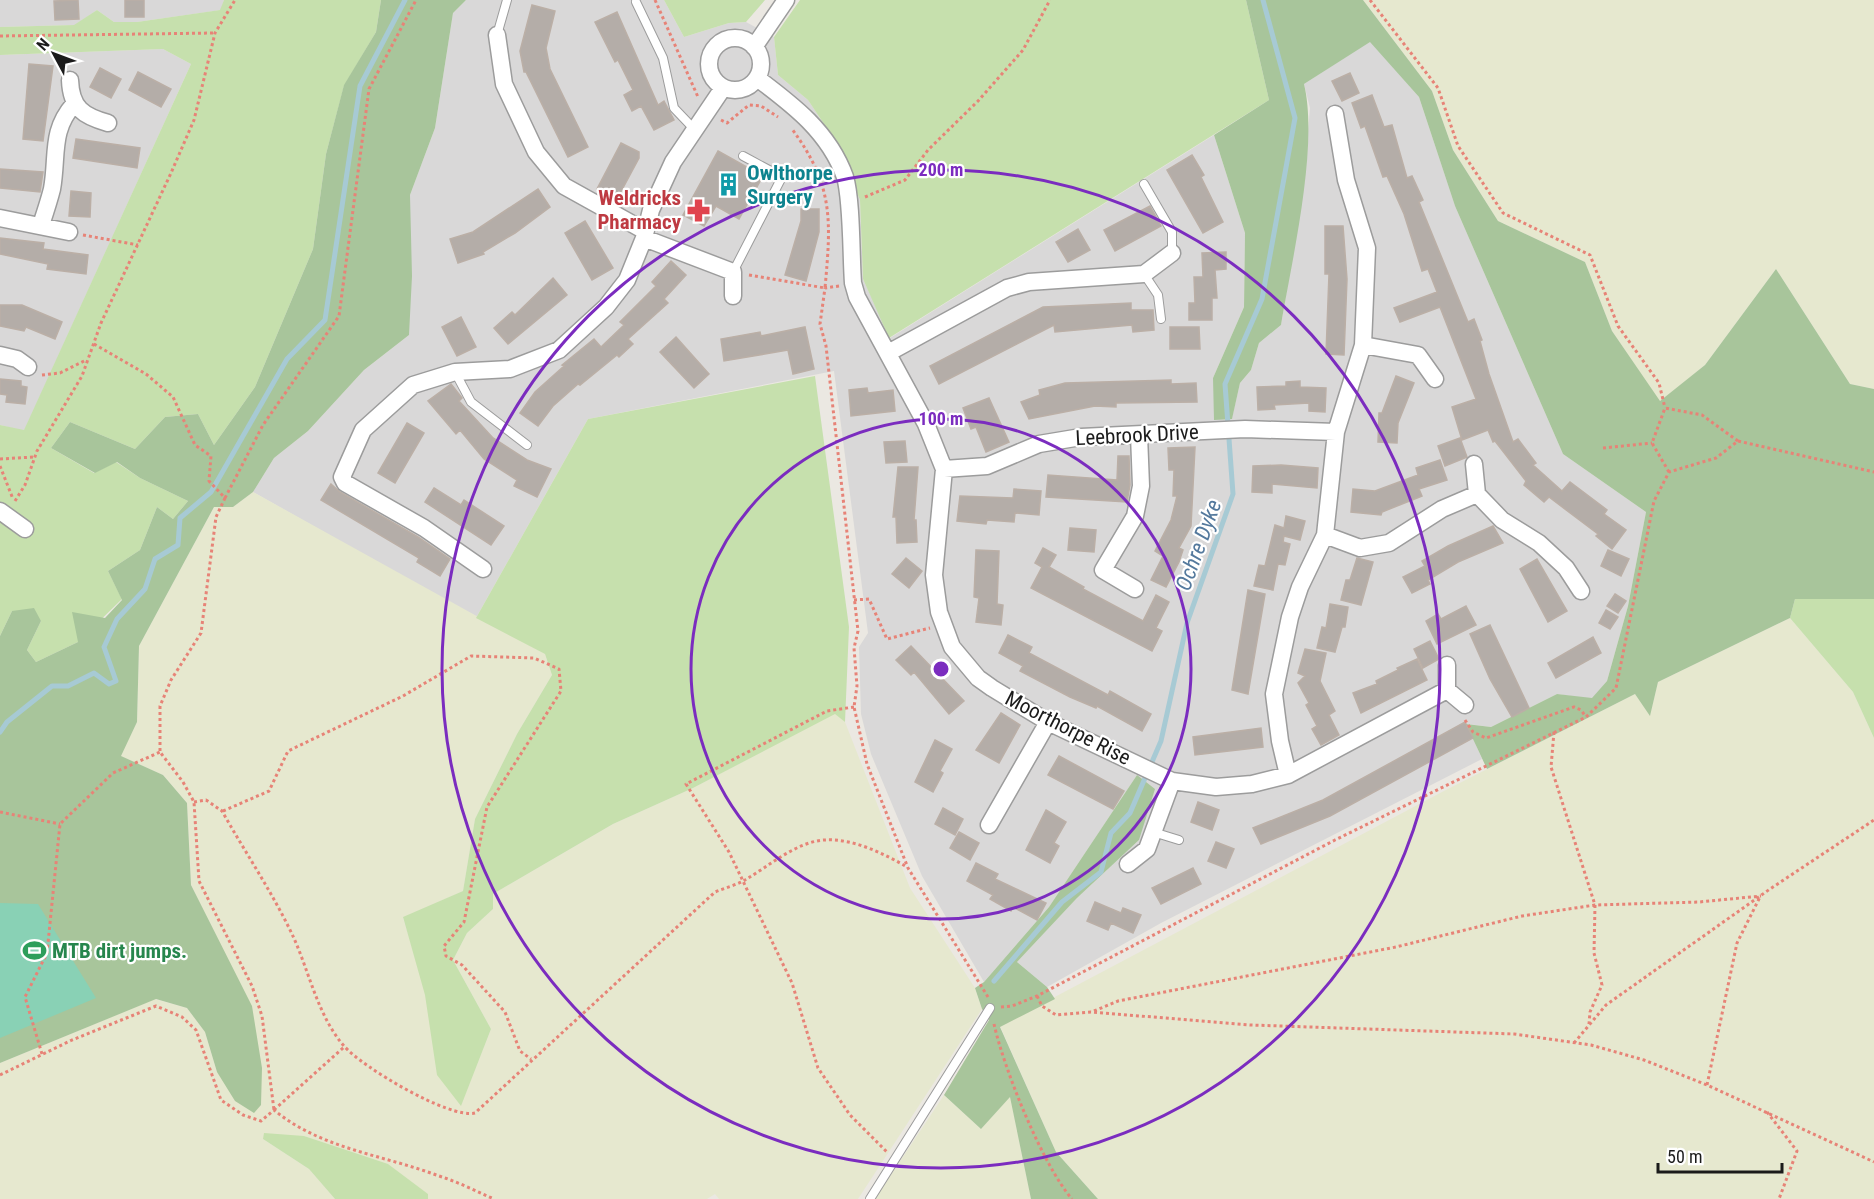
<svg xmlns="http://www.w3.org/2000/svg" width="1874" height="1199" font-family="'Roboto Condensed',sans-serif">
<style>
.residential{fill:#d9d8d8}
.farmland{fill:#e6e8cf}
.grass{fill:#c6e0ad}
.forest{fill:#a8c59b}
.pitch{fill:#89d1b5}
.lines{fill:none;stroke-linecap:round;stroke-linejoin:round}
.stream{stroke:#a7cad4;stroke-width:5}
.building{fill:#b4ada8;stroke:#bbafa6;stroke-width:1.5}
.lane-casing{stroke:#9c9c9c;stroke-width:10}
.street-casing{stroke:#9c9c9c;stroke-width:19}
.path{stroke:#e78377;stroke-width:3;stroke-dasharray:3 3;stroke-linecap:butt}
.lane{stroke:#fff;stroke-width:8}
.street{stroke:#fff;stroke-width:16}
.ring{fill:none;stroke:#7b2cbf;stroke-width:3}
.labels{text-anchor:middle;stroke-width:4.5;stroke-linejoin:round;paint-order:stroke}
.culture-label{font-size:21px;font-weight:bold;fill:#0d838f;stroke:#fff;text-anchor:start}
.health-label{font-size:21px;font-weight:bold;fill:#be3a42;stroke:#fff;text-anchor:end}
.street-label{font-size:21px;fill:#1b1b1b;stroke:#fff}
.leisure-label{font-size:21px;font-weight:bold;fill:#27864d;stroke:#fff;text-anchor:start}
.water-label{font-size:22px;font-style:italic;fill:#54799d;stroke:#fff}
.centre{fill:#7b2cbf;stroke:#fff;stroke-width:3}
.ring-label{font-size:18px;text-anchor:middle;font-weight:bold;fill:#7b2cbf;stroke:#fff;stroke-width:4.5;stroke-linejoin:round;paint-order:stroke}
</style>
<rect width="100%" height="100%" fill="#ebe8e2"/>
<path class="residential" d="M0,0H224L221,10L137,22H114L97,10L75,25L0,27Z
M466,0H664L684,37L729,23L746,22L774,37L778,75L808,100L832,136L860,200L863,279L890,338L1214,135L1245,233L1244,307L1213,378L1232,418L1240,383L1251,370L1259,343L1281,325L1303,192L1310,108L1304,84L1370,41L1419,97L1455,206L1563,454L1646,512L1628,606L1607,681L1592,699L1557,694L1491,727L1467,724L1482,759L1161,923L1047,987L1017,962L1077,898L1139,840L1137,775L1049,907L984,982L922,876L871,754L861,714L859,647L868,633L834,371L588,419L476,618L253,492L274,458L308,431L364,370L409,335L410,195L435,128L453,13Z
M163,49L191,64L24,431L0,425V55Z"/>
<path class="farmland" d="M1363,0H1874V389L1850,384L1776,269L1705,365L1660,402L1612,331L1585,262L1498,221L1453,150L1432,91Z
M253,492L545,654L552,675L517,734L475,819L463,891L403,918L461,1105L491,1029L453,960L467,933L493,909V894L613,824L693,788L835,713L845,722L910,888L975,988L982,1009L858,1199H719L715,1194L707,1199H428V1194L336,1149L304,1136L263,1139L309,1169L335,1199H0V1063L155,999L187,1008L205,1032L217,1072L230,964L191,885L187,803L163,775L120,756L137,722L139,646L214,507H233Z
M1790,618L1853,692L1874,738V1199H1098L1056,1152L1000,1026L1442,792L1635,694L1650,715L1658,682Z
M944,1095L981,1129L1010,1096L1031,1199H875Z"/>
<path class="grass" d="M224,0H381L376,32L344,86L326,154L313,249L255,387L214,445L198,414L165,417L135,449L70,422L51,448L94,473L116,462L140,478L188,501L173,519L157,507L140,550L108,571L122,599L78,642L36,662L27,650L41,621L12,611L0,636V425L24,430L191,64L163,49L0,55V27L74,25L97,10L114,22H137L220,10Z
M664,0H765L746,22L729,23L684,37Z
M800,0H1246L1269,100L889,338L863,279L860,200L832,136L808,100L778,75L774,37Z
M815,376L849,627L845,722L835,714L693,788L613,824L493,894V909L467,933L453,960L491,1029L461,1106L437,1075L425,995L403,917L463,891L475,819L517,734L552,675L545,654L476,618L588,419Z
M1795,599H1874V738L1853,692L1790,618Z
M264,1133L304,1136L388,1164L428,1194V1199H335L309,1169L263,1139Z"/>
<path class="forest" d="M381,0H466L453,13L435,128L410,195L412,276L409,335L364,370L308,431L274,458L253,492L233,507H214L139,646L137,722L121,756L163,775L187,803L191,885L252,1006L262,1068L261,1105L254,1113L235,1101L217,1072L205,1032L187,1008L156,999L0,1063V636L12,611L34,608L41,621L27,650L36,662L78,642L72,612L105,618L122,600L108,571L140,550L157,507L173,519L188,501L140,478L117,462L95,473L51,448L70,422L135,449L165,417L198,414L214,445L255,387L313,249L326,154L344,85L376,32Z
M1246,0H1363L1432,91L1453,150L1498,221L1585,262L1612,331L1660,401L1705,365L1776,269L1850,384L1874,389V599H1795L1790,618L1658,682L1650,716L1635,694L1487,769L1466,724L1491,727L1557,694L1592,698L1607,681L1628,606L1646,512L1563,454L1455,206L1419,97L1370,42L1304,84C1319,146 1292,259 1281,325L1259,343L1251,370L1240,383L1232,419L1214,420L1213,378L1244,307L1245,233L1214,135L1269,100Z
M1137,775L1155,789L1139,840L1077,898L1017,962L1047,987L1055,999L1000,1027L1056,1152L1098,1199H1031L1010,1097L981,1129L944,1095L989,1020L982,1009L975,988L984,982L1049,907Z"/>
<path class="pitch" d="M0,903L38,904L96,998L0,1038Z"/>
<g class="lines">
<path class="stream" d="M0,732L7,722L52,686H68L94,673L109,684L116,681L104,647L117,619L145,589L155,559L178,545L180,518L211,492L287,359L325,320L360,86L405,0
M994,981L1062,902L1101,872L1111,833L1130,813L1161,741L1187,623L1233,494L1225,384L1262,299L1295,118L1263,0"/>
</g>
<path class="building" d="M78,0L79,19L55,20L54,1Z
M125,0H144V17H125Z
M532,5L555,11L546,48L550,69L588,147L568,157L526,72H524L520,51Z
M617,12L658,105L664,101L674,120L654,130L641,106L632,111L624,95L633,90L618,60L615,62L595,22Z
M29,64L53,66L43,141L23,139Z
M100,68L121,79L111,98L90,87Z
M138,72L171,89L161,107L129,90Z
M1350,73L1359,93L1342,101L1332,81Z
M1372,95L1384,127L1392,125L1407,178L1412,176L1423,200L1419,202L1468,322L1474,319L1482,340L1480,341L1489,374L1513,442L1518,439L1536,463L1533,465L1562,491L1570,482L1607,510L1604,514L1626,530L1612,549L1596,536L1598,534L1549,497L1544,502L1524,485L1526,481L1495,441L1493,442L1488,430L1462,440L1452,407L1476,399L1440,307L1400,322L1394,308L1437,292L1428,269L1422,271L1404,214L1387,176L1383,177L1365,126L1361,128L1352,103Z
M76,139L140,148L137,168L73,158Z
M621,143L639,152V158L617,199L597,189Z
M718,151L763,176L739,219L716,206L704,226L683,215Z
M1192,155L1204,175L1201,177L1223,222L1203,233L1167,170Z
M0,169L43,172L40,192L0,188Z
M538,189L550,207L515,233L483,252L484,254L458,263L450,239L473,232Z
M71,191L91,193L90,217L69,216Z
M1150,206L1161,226L1115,251L1104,230Z
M801,209H819V232L806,281L785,275L801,221Z
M585,221L613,268L592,280L565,233Z
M1325,226H1343L1347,279L1344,355L1326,354L1329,274H1325Z
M1078,229L1090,250L1068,262L1056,242Z
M0,238L44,243L43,249L88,255L86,274L47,269L48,264L0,254Z
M1226,252V269L1215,270L1217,298H1212V320H1189V303H1195L1194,277H1203L1202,253Z
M671,261L686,275L664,299L668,303L628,339L633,344L619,357L617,355L580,385L578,384L553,406L538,426L520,413L535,392L564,366L562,365L594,339L601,347L624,325L620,322L656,286L652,282Z
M553,278L567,295L508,344L494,328L512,312L515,315Z
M1131,303V310H1153L1154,330L1133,332L1132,325L1055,332L1054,325L939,384L930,366L1043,307Z
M0,305H22L62,322L55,339L26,327L24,331L0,326Z
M461,317L476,347L457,356L442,327Z
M805,327L814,369L793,374L788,350L724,361L721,339L760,332L761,336Z
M1170,327H1199L1200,349H1170Z
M676,337L709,374L694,388L660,352Z
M1396,376L1414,383L1398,423L1397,443L1378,442L1379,413H1382Z
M0,379L21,381V386L27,387L25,404L6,402L7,395L0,394Z
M1171,380V384L1196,383L1197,402L1116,403V407L1095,406L1029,419L1021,402L1040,395L1039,390L1065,383Z
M1300,381V387L1326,388L1325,412L1309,411V403L1274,405L1275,409L1258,410L1257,387L1286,386V382Z
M451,384L462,398L459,401L493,438L527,460L551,469L537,497L514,486L517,480L484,459L460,430L456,434L428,401Z
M867,388L868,393L893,390L895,411L851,416L849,390Z
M989,398L1009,442L986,452L976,427L971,429L963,408Z
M407,423L424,433L395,483L378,473Z
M1460,438L1467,457L1445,466L1438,446Z
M905,441L907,462L886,463L884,442Z
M1195,447L1191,526L1179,548L1183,550L1179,562L1166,587L1151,580L1163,556L1155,551L1171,520L1177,496H1173L1174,470H1169L1168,448Z
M1118,456H1129L1130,485L1127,502L1046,497L1048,475L1117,480Z
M1440,460L1447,480L1419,489L1422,496L1382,512L1381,515L1351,512L1353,489L1375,491L1418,475L1416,468Z
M1281,465L1318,468L1317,488L1272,484V493L1252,492L1253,466Z
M898,467H918L914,520H916L917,542L897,543L896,517H893Z
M331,484L340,492L418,537L450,559L440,576L417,562L419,558L321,500Z
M434,488L461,505L464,500L504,526L491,545L425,502Z
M1014,489L1041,491L1039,515L1015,513L1014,522L987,520L986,524L957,521L960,496L1013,498Z
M1286,516L1305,521L1300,540L1284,536L1283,542L1290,544L1285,565L1278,564L1273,590L1254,586L1259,565L1265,566L1275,525L1284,528Z
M1493,526L1503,543L1458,562L1428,580L1430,584L1412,593L1403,577L1425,566L1422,561L1448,546Z
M1070,528L1096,530L1094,552L1068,550Z
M1043,548L1056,555L1049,567L1084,587L1083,589L1143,621L1156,595L1169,602L1156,628L1162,631L1152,651L1031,588L1042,567L1035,563Z
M976,550L999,551L997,604L1003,605L1001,625L976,622L979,598L974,597Z
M1608,550L1629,559L1621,576L1601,566Z
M906,558L922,571L909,588L892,574Z
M1357,558L1373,562L1361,605L1341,600L1346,580H1350Z
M1537,559L1567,611L1548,622L1520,569Z
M1248,590L1265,594L1248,694L1232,690Z
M1615,594L1626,601L1618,613L1607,606Z
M1330,604L1348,607L1345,627H1342L1335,652L1317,648L1322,627L1326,628Z
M1466,606L1476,625L1437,644L1426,621L1438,614L1441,619Z
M1606,610L1618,617L1610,629L1599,623Z
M1490,625L1529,708L1512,717L1490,679L1470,634Z
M1008,635L1032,647L1029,653L1108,695L1110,691L1151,714L1142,731L1097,706L1096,708L1070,697L1020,671L1023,666L999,653Z
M1593,637L1601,653L1556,678L1548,663Z
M1430,641L1439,659L1423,668L1414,649Z
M911,646L964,701L949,714L914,672L911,675L896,660Z
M1305,649L1326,653L1320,681L1335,711L1329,715L1339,735L1321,745L1312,729L1317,726L1306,705L1309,703L1298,683L1305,676L1298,673Z
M1417,659L1427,680L1361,713L1353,693L1377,684L1376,681L1398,670L1397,668Z
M1001,713L1020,725L999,763L976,750Z
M1465,722L1473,738L1330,816L1261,844L1253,828L1323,800Z
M1261,728L1263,747L1195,755L1193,737Z
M935,740L952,749L940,771L943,773L933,792L915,782Z
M1059,756L1124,791L1113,809L1048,775Z
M1198,802L1219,810L1212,830L1191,822Z
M943,808L963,819L955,835L935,824Z
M1046,810L1066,822L1054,843L1059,846L1050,863L1026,850Z
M959,832L979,843L970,860L950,848Z
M1216,842L1234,849L1226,868L1208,861Z
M976,863L998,874L995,879L1046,903L1037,920L1013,907L1011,911L990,899L993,895L967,881Z
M1193,868L1201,884L1161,904L1152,888Z
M1095,902L1121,913L1123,908L1141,915L1133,933L1111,923L1108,930L1087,921Z"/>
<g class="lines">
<defs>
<path id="lane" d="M636,2L663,58L674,108L695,130
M497,35L507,0
M1144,184L1172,232V253
M733,272L782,177L743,156
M1144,274L1158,295L1161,319
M455,372L471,402L527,445
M1153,832L1179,840
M870,1199L990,1008"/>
<path id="street" d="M497,35L504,84L536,152L564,186L645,231
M709 64a26 26 0 1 1 52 0a26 26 0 1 1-52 0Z
M754,47L786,0
M757,78C793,105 829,132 845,177C852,200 851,257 853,283L857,297L926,424L944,469L934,575L939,612L952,647L978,678L992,688L1048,722L1172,781L1216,787L1252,784L1288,775L1447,690L1465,705
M70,80C71,108 83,116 108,123
M0,218L69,232
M41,225C45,213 49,201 52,189C58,156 50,131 74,104
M644,238L733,272V296
M1363,345L1418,355L1435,379
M888,353L1007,288L1029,282L1144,274L1172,253
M0,355L17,359L28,367
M1474,464L1477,494
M944,469L987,466L1039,444L1081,437L1245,429L1336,432
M0,511L25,529
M1325,535L1360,548L1389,543L1442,509L1477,494L1502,520L1539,543L1566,568L1581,591
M483,569L424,528L345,483L342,477L363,430L413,385L455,372L510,369L559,350L606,307L627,280L644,238L651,210L673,162L723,88
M1135,589L1103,570L1135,516L1141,486L1139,435
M1447,665V690
M1288,775L1280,741L1274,694L1290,617L1300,587L1325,535L1336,432L1363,345L1367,248L1346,180L1335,114
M989,825L1048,722
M1128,864L1147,849L1172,781"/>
</defs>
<use href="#lane" class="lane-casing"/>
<use href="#street" class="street-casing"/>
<path class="path" d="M655,0L698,97
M1370,0L1438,88L1458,146L1503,213L1590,255L1618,326L1659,383L1665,408
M0,36L214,33
M721,120L727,123L749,105L761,106L778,117
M865,197L905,180L928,150L978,101L1023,50L1050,0
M83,235L138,245
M749,275L825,288C831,221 834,186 792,129
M839,286L825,288L820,324L826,346L858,631L854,648L857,686L854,707L867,764L908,868L988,997
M94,344L146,374L173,397L195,445L211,456L209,481L225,498L216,517L201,633L171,680L160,706V752L183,782L194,802L199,881L252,986L262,1016L274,1110
M42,375L60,373L86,360
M1603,448L1652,443
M0,459L34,457
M0,466L13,499
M1669,472L1652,443L1665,408L1702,415L1738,441
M225,498L263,425L339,316L369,89L416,0
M15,501L25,485L37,451L82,376L101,323L171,173L194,120L215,33L235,0
M854,600L869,599L887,639L930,628
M854,707L827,711L686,784L729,852L792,983L818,1068L850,1115L887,1152
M1465,720L1473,732L1486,738L1574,707L1581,710L1586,717
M1554,732L1551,767L1595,905L1594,953L1602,985L1590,1012L1589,1024
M194,802L206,800L222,811C245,852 272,892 292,934C309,970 317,1015 344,1046C362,1067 449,1119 475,1113L715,892C725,888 736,885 745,880C769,866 796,842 824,840C852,838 883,853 907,867
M223,811L269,791L288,751L403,696L471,656L534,658L559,669L561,691L487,807L464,922L444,946L446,956L462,965L505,1012L520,1051L531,1059
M0,812L60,824
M1037,996L1042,1006L1056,1015L1091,1012L1251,1025L1514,1034L1591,1045L1644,1060L1707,1085L1874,1162
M1001,1007L1012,1006L1037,996L1335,840L1586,717L1616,688L1654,501L1669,472L1716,458L1738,441L1874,472
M1094,1011L1118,1001L1396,947L1522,916L1595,905L1699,902L1761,896
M994,1024C1004,1069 1042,1164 1072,1199
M1574,1043L1606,1005L1770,889L1874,820
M42,1054L25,997L47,953L60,824L113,773L160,752
M0,1075L72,1040L156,1006L182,1017L196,1030L221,1100L243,1115L261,1121L274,1110C321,1149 384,1155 439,1176C458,1182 476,1191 494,1199
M1707,1085L1737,943L1760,897
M274,1110L344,1047
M1767,1112L1797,1151L1779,1199"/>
<use href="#lane" class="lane"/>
<use href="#street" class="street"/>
</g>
<g class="ring">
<circle cx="941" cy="669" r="250"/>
<circle cx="941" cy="669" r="499"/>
</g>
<defs>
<symbol id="building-bare" viewBox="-9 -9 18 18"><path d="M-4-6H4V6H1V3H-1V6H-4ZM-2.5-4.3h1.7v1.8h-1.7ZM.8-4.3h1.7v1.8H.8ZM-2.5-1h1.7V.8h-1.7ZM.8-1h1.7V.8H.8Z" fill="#0f9aa8" stroke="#fff" stroke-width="2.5" paint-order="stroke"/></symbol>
<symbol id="pharmacy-bare" viewBox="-9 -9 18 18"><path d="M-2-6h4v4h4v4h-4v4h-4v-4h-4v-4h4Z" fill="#e0444e" stroke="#fff" stroke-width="2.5" paint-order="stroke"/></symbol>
<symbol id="stadium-bare" viewBox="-9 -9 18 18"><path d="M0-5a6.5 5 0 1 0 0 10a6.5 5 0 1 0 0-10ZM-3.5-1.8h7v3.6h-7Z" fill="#2e9e5b" stroke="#fff" stroke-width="2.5" paint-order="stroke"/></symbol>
</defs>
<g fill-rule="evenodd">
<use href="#building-bare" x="712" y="168" width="33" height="33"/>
<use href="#pharmacy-bare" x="682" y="194" width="33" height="33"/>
<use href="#stadium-bare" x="18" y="934" width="33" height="33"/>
</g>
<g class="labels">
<g class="culture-label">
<text x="747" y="180">Owlthorpe<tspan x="747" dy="24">Surgery</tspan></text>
</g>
<g class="health-label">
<text x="681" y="205">Weldricks<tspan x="681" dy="24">Pharmacy</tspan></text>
</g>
<g class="street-label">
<text transform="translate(1137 435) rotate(-3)" y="7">Leebrook Drive</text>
<text transform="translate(1068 728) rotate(27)" y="7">Moorthorpe Rise</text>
</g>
<g class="leisure-label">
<text x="52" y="958">MTB dirt jumps.</text>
</g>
<g class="water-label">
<text transform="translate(1198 545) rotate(-70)" y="8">Ochre Dyke</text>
</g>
</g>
<circle cx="941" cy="669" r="9" class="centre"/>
<g class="ring-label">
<text x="941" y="176">200 m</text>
<text x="941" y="425">100 m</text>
</g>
<g transform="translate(54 54) rotate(311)" stroke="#ffffff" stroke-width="4.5" paint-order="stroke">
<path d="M0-4.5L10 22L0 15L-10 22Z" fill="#1b1b1b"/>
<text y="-9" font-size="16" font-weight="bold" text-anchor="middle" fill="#1b1b1b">N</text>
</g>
<path d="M1658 1163v9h124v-9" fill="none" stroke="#1b1b1b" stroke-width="3"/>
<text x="1667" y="1163" font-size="18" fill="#1b1b1b" stroke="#ffffff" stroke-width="4.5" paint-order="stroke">50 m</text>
</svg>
